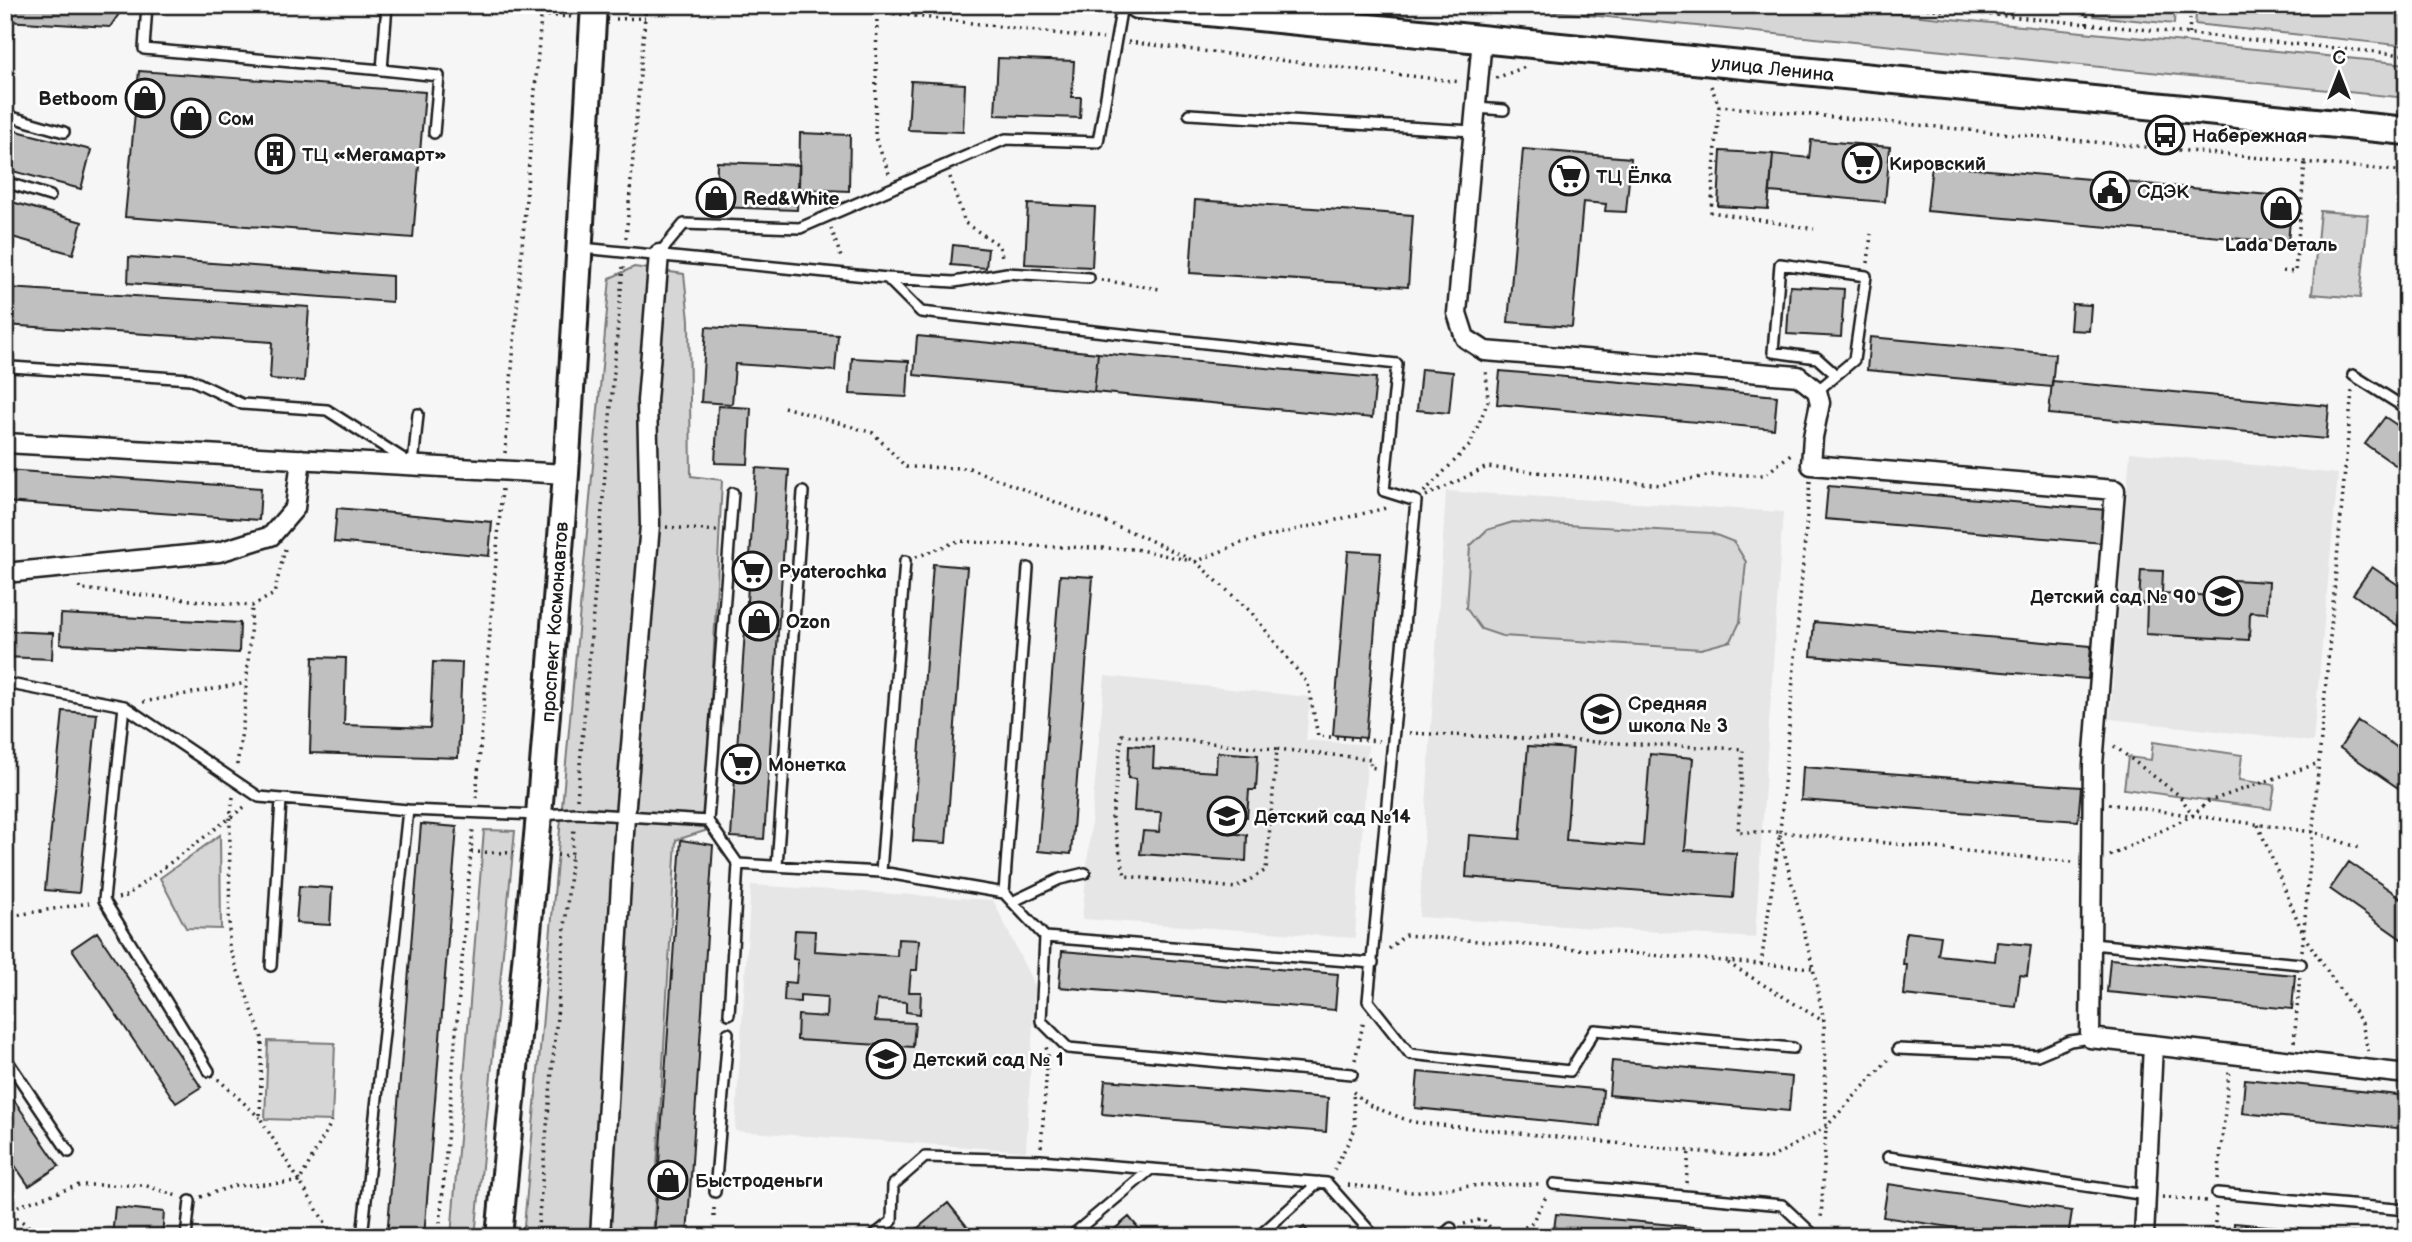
<svg xmlns="http://www.w3.org/2000/svg" width="2412" height="1242" font-family="'Balsamiq Sans',sans-serif">
<style>
.built{fill:#e6e6e6}
.green{fill:#d6d6d6;stroke:#797979;stroke-width:2}
.building{fill:#c0c0c0;stroke:#1c1c1c;stroke-width:2}
.lines{fill:none;stroke-linecap:round;stroke-linejoin:round}
.lane-casing{stroke:#1c1c1c;stroke-width:14}
.street-casing{stroke:#1c1c1c;stroke-width:23}
.secondary-casing{stroke:#1c1c1c;stroke-width:30}
.primary-casing{stroke:#1c1c1c;stroke-width:32}
.path{stroke:#1c1c1c;stroke-width:3.5;stroke-dasharray:2 5;stroke-linecap:butt}
.lane{stroke:#fff;stroke-width:9}
.street{stroke:#fff;stroke-width:18}
.secondary{stroke:#fff;stroke-width:24}
.primary{stroke:#fff;stroke-width:26}
.labels{text-anchor:middle;stroke-width:5;stroke-linejoin:round;paint-order:stroke}
.street-label{font-size:19px;fill:#1c1c1c;stroke:#fff}
.poi-label{font-size:19px;font-weight:bold;fill:#1c1c1c;stroke:#fff;text-anchor:start}
</style>
<rect width="100%" height="100%" fill="#f6f6f6"/>
<filter id="ink" filterUnits="userSpaceOnUse"><feTurbulence type="fractalNoise" baseFrequency=".0143" numOctaves="2"/><feDisplacementMap in="SourceGraphic" scale="14" xChannelSelector="R" yChannelSelector="G"/><feConvolveMatrix kernelMatrix="1 2 1 2 8 2 1 2 1" color-interpolation-filters="sRGB"/></filter>
<g filter="url(#ink)">
<path class="built" d="M2130,452L2338,474L2313,742L2110,719Z
M1446,491L1783,512L1755,938L1419,917Z
M1105,676L1310,697L1306,740L1368,745L1355,938L1082,919Z
M751,885L993,900L1035,987L1026,1151L735,1131Z"/>
<path class="green" d="M1488,5H1809L2407,64V98Z
M2095,5H2175L2174,24L2094,16Z
M2197,5H2407V46L2195,24Z
M2320,211L2368,215L2360,298L2312,294Z
M634,267L684,274L689,320L691,476L722,480L705,831L676,840L653,1237H523L610,278Z
M1513,522L1711,533L1734,542L1746,562L1740,622L1731,641L1701,649L1502,636L1481,629L1466,608L1470,546L1487,530Z
M2153,742L2242,755L2239,780L2275,785L2271,809L2124,789L2128,757L2151,760Z
M484,830L515,831L475,1237H451Z
M220,835L221,929L186,928L160,878Z
M268,1041L335,1043L332,1121L265,1119Z"/>
<path class="building" d="M5,5H125L110,27L5,21Z
M998,58L1074,61L1072,97H1081L1080,118L995,115Z
M139,71L425,92L413,238L125,217Z
M911,81L965,84L963,132L908,130Z
M5,128L91,150L81,189L5,169Z
M800,133L850,135L849,191L799,189Z
M1811,140L1890,147L1885,202L1770,192L1773,154L1809,158Z
M1523,149L1631,158L1626,212L1605,211L1606,204L1583,202L1572,327L1508,322Z
M1721,151L1773,154L1768,209L1718,206Z
M717,162L799,165L797,210L716,207Z
M1932,165L2292,197L2288,243L1927,211Z
M5,200L82,222L73,254L5,235Z
M1195,200L1413,215L1408,287L1190,273Z
M1028,204L1095,207L1092,267L1025,264Z
M5,236L11,237L9,259L5,258Z
M953,245L988,249L986,268L951,265Z
M129,257L392,276V302L128,283Z
M1790,286L1844,289L1841,337L1787,334Z
M8,288L309,307L304,381L270,379L272,342L5,325Z
M2072,304L2091,305L2089,331L2070,330Z
M706,327L838,335L835,371L735,364L732,404L701,402Z
M917,336L1098,353L1094,392L914,375Z
M1870,337L2055,354L2052,387L1867,370Z
M1098,353L1376,378L1372,418L1094,392Z
M852,358L909,361L907,397L850,394Z
M1421,369L1453,372L1449,413L1417,410Z
M1500,371L1777,396L1774,429L1497,404Z
M2052,381L2329,406L2326,439L2049,414Z
M718,406L751,408L748,464L715,463Z
M2385,417L2407,432V473L2365,444Z
M756,468L789,470L764,839L731,837Z
M5,470L261,488L259,520L5,502Z
M1828,486L2106,510L2103,543L1825,519Z
M337,508L492,522L489,556L334,542Z
M1348,551L1381,553L1366,738L1333,735Z
M933,564L967,567L946,843L913,841Z
M2372,567L2407,591V632L2353,594Z
M2141,570L2163,571L2162,593L2232,597L2233,580L2269,582L2267,613L2250,612L2249,640L2146,634L2147,604L2139,603Z
M1060,575L1093,577L1071,854L1038,851Z
M61,614L240,623L239,653L60,644Z
M1814,622L2091,646L2088,679L1811,656Z
M5,631L53,633L52,659L5,657Z
M313,657L346,658L344,725L430,728L433,662L462,663L458,758L310,753Z
M63,711L97,714L79,893L45,890Z
M2358,721L2407,754V794L2340,748Z
M1129,745L1154,747L1153,768L1216,772L1217,752L1258,755L1256,790H1249L1247,817L1229,816V833L1247,835L1246,861L1140,854L1143,831L1159,832L1161,812L1134,811L1136,779L1128,778Z
M1528,746L1573,749L1566,840L1643,846L1650,754L1693,758L1685,850L1736,853L1733,898L1466,877L1469,835L1520,839Z
M1803,767L2081,787L2078,821L1801,800Z
M421,824L457,827L424,1237H387Z
M681,840L713,845L687,1237H654Z
M2349,862L2407,902V943L2330,889Z
M299,886L332,888L330,925L296,923Z
M795,930L815,931L814,951L897,956L898,939L919,940L917,970H911L909,992H921L920,1014L906,1012V1002L877,1000L875,1021L915,1023L913,1047L797,1040L798,1015L826,1017L827,997L800,995V1002L784,1001L785,982L796,983L798,960L793,959Z
M97,932L201,1087L176,1103L72,949Z
M1906,932L1941,936L1938,955L1995,961L1997,942L2031,945L2027,976L2020,975L2016,1007L1904,995L1907,965H1903Z
M1062,951L1338,974L1335,1010L1059,987Z
M2110,959L2295,975L2292,1009L2107,992Z
M1612,1061L1792,1077L1789,1111L1609,1095Z
M1418,1072L1603,1090L1600,1126L1415,1108Z
M2245,1079L2407,1096V1129L2242,1113Z
M1105,1080L1328,1098L1326,1132L1102,1114Z
M5,1087L59,1166L29,1186L5,1151Z
M1888,1184L2072,1211L2068,1237H2017L1883,1217Z
M948,1203L969,1229L960,1237H907Z
M115,1207L164,1212L162,1237H112Z
M1556,1214L1779,1235V1237H1553Z
M1129,1217L1146,1237H1105Z
M2234,1223L2395,1237H2233Z
M1304,1227L1313,1237H1293Z"/>
<g class="lines">
<defs>
<path id="lane" d="M147,5L144,49L382,70L387,5
M382,70L439,76L434,133
M1476,108L1504,110
M1189,114L1473,131
M5,115L64,132
M5,182L50,196
M582,248L887,278L921,312L1397,364L1384,491L1416,501L1368,1001L1410,1054L1570,1071L1595,1030L1793,1048
M659,254L684,224L800,228L1006,139L1098,142L1122,5
M887,278L954,282L1007,273L1089,278
M11,367L190,379L242,404L327,410L413,465L418,414
M2353,375L2407,409
M1817,391L1854,360L1866,276L1780,264L1773,352L1817,358L1836,375
M5,683L124,706L259,797L408,810L539,815L576,813L708,821L738,864L881,872L1004,893L1045,937L1373,963
M124,706L104,900L209,1071
M708,821L733,493
M777,866L803,492
M881,872L905,561
M1004,893L1028,568
M1012,902L1060,879L1085,873
M1045,937L1041,1021L1068,1048L1352,1074
M2092,944L2301,964
M271,966L281,800
M729,1014L738,864
M1898,1049L2037,1055L2070,1041L2090,1038
M5,1057L69,1152
M1888,1157L2146,1195
M1554,1184L1782,1205L1816,1237
M715,1192L728,1033
M2217,1193L2407,1210
M186,1237L190,1201
M362,1237L408,810
M872,1237L892,1221L893,1185L925,1157L1040,1160L1327,1183L1375,1237
M1070,1237L1151,1169
M1258,1237L1319,1182
M1441,1237L1451,1228"/>
<path id="street" d="M1482,39L1457,313L1465,338L1485,351L1798,376L1817,391L1820,403L1813,437L1811,465L2115,490L2093,765L2090,1038L2407,1074
M5,443L566,474
M5,573L219,552L271,536L295,508L301,459
M600,1237L625,816L650,525L647,401L659,254
M2144,1237L2153,1045"/>
<path id="secondary" d="M499,1237L539,815L566,474L594,5"/>
<path id="primary" d="M1138,5L2407,131"/>
</defs>
<use href="#lane" class="lane-casing"/>
<use href="#street" class="street-casing"/>
<use href="#secondary" class="secondary-casing"/>
<use href="#primary" class="primary-casing"/>
<path class="path" d="M824,5L1103,39
M1892,5L2407,55
M877,13L875,137L890,176
M541,15L573,17
M616,19L645,18
M2087,24L2088,5
M2189,34L2191,5
M1128,42L1461,82
M1496,78L1525,67
M1711,86L1719,106L2407,172
M1719,106L1711,212L1814,229
M950,177L965,223L999,245L1003,260
M831,228L842,260
M626,238L646,5
M1868,263L1871,234
M2283,271L2295,272L2305,163
M1101,280L1160,289
M784,407L873,433L906,467L969,468L1139,535L1196,562L1252,613L1308,684L1318,736L1379,741
M505,453L542,5
M1810,481L1780,832L2072,862
M1424,492L1470,445L1488,401L1486,371
M1426,496L1487,467L1661,485L1712,475H1765L1792,453
M666,527L718,531
M916,557L958,541L1031,546L1135,549L1187,560
M1195,562L1241,543L1386,508
M79,586L81,589L252,606L274,594L285,549
M143,702L246,683
M1409,733L1743,749L1738,832H1780
M2114,746L2180,796L2192,814
M1277,749L1122,735L1112,818L1125,876L1236,888L1266,870L1277,749L1371,759L1370,767L1376,768
M237,765L244,717L252,606
M233,797L230,817L229,946L262,1038L260,1118L334,1237
M476,798L502,489
M577,799L623,266
M2109,804L2313,832L2363,849
M2258,825L2304,936L2362,1023L2368,1051
M1780,835L1813,968L1824,1021L1826,1127L1821,1221
M471,852L514,853
M557,855L572,856
M2110,856L2193,815L2209,801L2319,763
M118,898L126,896L247,805
M5,917L89,903
M1389,949L1405,935L1761,964L1780,832
M2302,951L2352,391
M1728,963L1823,1021
M1761,964L1813,968
M2294,1042L2300,976
M1355,1060L1364,1020
M218,1079L260,1118
M1353,1092L1371,1106L1412,1122L1769,1159L1826,1127L1888,1060
M1041,1147L1048,1054L1046,1047
M1334,1170L1355,1129L1353,1092
M2218,1179L2229,1072
M1686,1183L1689,1151
M1348,1185L1411,1192L1482,1185L1539,1184
M201,1197L233,1186L299,1182L332,1121
M2162,1197L2207,1201
M5,1208L7,1210L79,1185H144L177,1196
M5,1209L43,1237
M714,1217V1205
M1464,1224L1483,1219L1498,1237
M439,1237L473,827
M537,1237L574,828
M1506,1237L1531,1224L1547,1195
M2214,1237L2216,1207"/>
<use href="#lane" class="lane"/>
<use href="#street" class="street"/>
<use href="#secondary" class="secondary"/>
<use href="#primary" class="primary"/>
</g>
</g>
<defs>
<symbol id="shop-ring" viewBox="-11 -11 22 22"><circle r="9.5" fill="#fff" stroke="#1c1c1c" stroke-width="1.5"/><path d="M-5-2.5h2.3a2.7 3.5 0 0 1 5.4 0H5L5.5 6h-11ZM-1.5-2.5h3a1.5 2.3 0 0 0-3 0Z" fill="#1c1c1c"/></symbol>
<symbol id="bus-ring" viewBox="-11 -11 22 22"><circle r="9.5" fill="#fff" stroke="#1c1c1c" stroke-width="1.5"/><path d="M-5-6H5V4H4V6H2V4H-2V6H-4V4H-5ZM-3.5-4V0h7V-4ZM-3.5 1.2v1.5H-2V1.2ZM2 1.2v1.5H3.5V1.2Z" fill="#1c1c1c"/></symbol>
<symbol id="building-ring" viewBox="-11 -11 22 22"><circle r="9.5" fill="#fff" stroke="#1c1c1c" stroke-width="1.5"/><path d="M-4-6H4V6H1V3H-1V6H-4ZM-2.5-4.3h1.7v1.8h-1.7ZM.8-4.3h1.7v1.8H.8ZM-2.5-1h1.7V.8h-1.7ZM.8-1h1.7V.8H.8Z" fill="#1c1c1c"/></symbol>
<symbol id="supermarket-ring" viewBox="-11 -11 22 22"><circle r="9.5" fill="#fff" stroke="#1c1c1c" stroke-width="1.5"/><path d="M-6-5.5h2.5l.6 2H6L4.5 2H-2.5L-4.4-4H-6ZM-1.5 3.2a1.3 1.3 0 1 0 .1 0ZM3 3.2a1.3 1.3 0 1 0 .1 0Z" fill="#1c1c1c"/></symbol>
<symbol id="civic-ring" viewBox="-11 -11 22 22"><circle r="9.5" fill="#fff" stroke="#1c1c1c" stroke-width="1.5"/><path d="M-.6-6.5H3V-4.5H.6V-3L4-1V1h2V6H-6V1h2V-1L-.6-3ZM-1.2 2.5V6h2.4V2.5Z" fill="#1c1c1c"/></symbol>
<symbol id="school-ring" viewBox="-11 -11 22 22"><circle r="9.5" fill="#fff" stroke="#1c1c1c" stroke-width="1.5"/><path d="M0-5L7-2L0 1L-7-2ZM-4 1L0 2.5L4 1V4Q0 6-4 4Z" fill="#1c1c1c"/></symbol>
</defs>
<g fill-rule="evenodd">
<use href="#shop-ring" x="123" y="76" width="44" height="44"/>
<use href="#shop-ring" x="169" y="96" width="44" height="44"/>
<use href="#bus-ring" x="2143" y="113" width="44" height="44"/>
<use href="#building-ring" x="253" y="132" width="44" height="44"/>
<use href="#supermarket-ring" x="1840" y="141" width="44" height="44"/>
<use href="#supermarket-ring" x="1547" y="154" width="44" height="44"/>
<use href="#civic-ring" x="2088" y="169" width="44" height="44"/>
<use href="#shop-ring" x="694" y="176" width="44" height="44"/>
<use href="#shop-ring" x="2259" y="186" width="44" height="44"/>
<use href="#supermarket-ring" x="730" y="549" width="44" height="44"/>
<use href="#school-ring" x="2201" y="574" width="44" height="44"/>
<use href="#shop-ring" x="737" y="599" width="44" height="44"/>
<use href="#school-ring" x="1579" y="692" width="44" height="44"/>
<use href="#supermarket-ring" x="719" y="742" width="44" height="44"/>
<use href="#school-ring" x="1205" y="794" width="44" height="44"/>
<use href="#school-ring" x="864" y="1037" width="44" height="44"/>
<use href="#shop-ring" x="646" y="1158" width="44" height="44"/>
</g>
<g class="labels">
<g class="street-label">
<text transform="translate(1773 68) rotate(6)" y="7">улица Ленина</text>
<text transform="translate(554 622) rotate(-86)" y="7">проспект Космонавтов</text>
</g>
<g class="poi-label">
<text x="118" y="105" text-anchor="end">Betboom</text>
<text x="218" y="125">Сом</text>
<text x="2192" y="142">Набережная</text>
<text x="302" y="161">ТЦ «Мегамарт»</text>
<text x="1889" y="170">Кировский</text>
<text x="1596" y="183">ТЦ Ёлка</text>
<text x="2137" y="198">СДЭК</text>
<text x="743" y="205">Red&amp;White</text>
<text x="2281" y="251" text-anchor="middle">Lada Dеталь</text>
<text x="779" y="578">Pyaterochka</text>
<text x="2196" y="603" text-anchor="end">Детский сад № 90</text>
<text x="786" y="628">Ozon</text>
<text x="1628" y="710">Средняя<tspan x="1628" dy="22">школа № 3</tspan></text>
<text x="768" y="771">Монетка</text>
<text x="1254" y="823">Детский сад №14</text>
<text x="913" y="1066">Детский сад № 1</text>
<text x="695" y="1187">Быстроденьги</text>
</g>
</g>
<rect width="2412" height="1242" fill="none" stroke="#fff" stroke-width="28"/>
<rect x="14" y="14" width="2384" height="1214" fill="none" stroke="#1c1c1c" stroke-width="2.5" filter="url(#ink)"/>
<g transform="translate(2339 74)" stroke="#ffffff" stroke-width="5" paint-order="stroke">
<path d="M0-5L12 26L0 18L-12 26Z" fill="#1c1c1c"/>
<text y="-10" font-size="19" font-weight="bold" text-anchor="middle" fill="#1c1c1c">С</text>
</g>
</svg>
